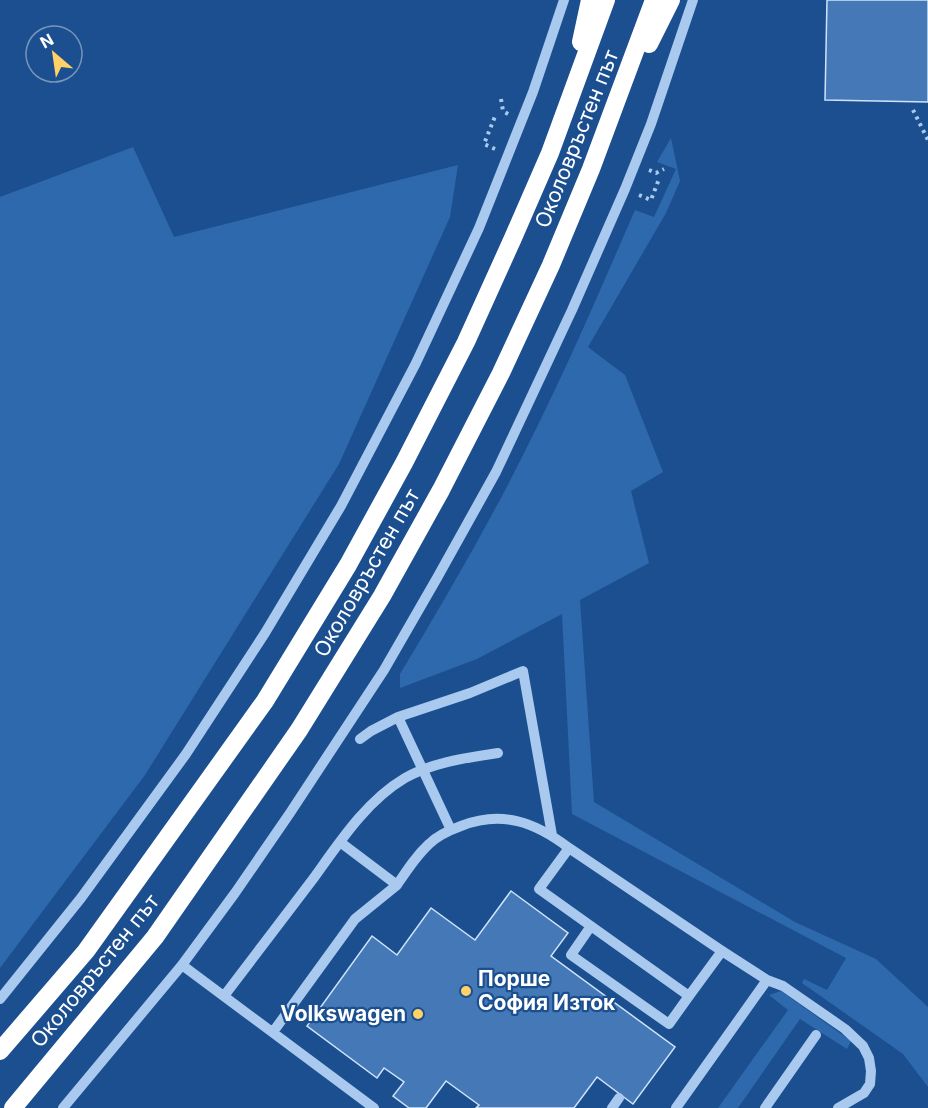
<svg xmlns="http://www.w3.org/2000/svg" width="928" height="1108" font-family="Inter,sans-serif">
<style>
.green{fill:#2e69ad}
.building{fill:#4478b7;stroke:#cfe3fa;stroke-width:1.5}
.lines{fill:none;stroke-linecap:round;stroke-linejoin:round}
.path{stroke:#a9c9ee;stroke-width:4;stroke-dasharray:3 4.5;stroke-linecap:butt}
.minor{stroke:#a9c9ee;stroke-width:10}
.highway{stroke:#fff;stroke-width:18}
.poi-dot{fill:#ffd166;stroke:#1b4f8f;stroke-width:2}
.labels{text-anchor:middle;stroke-width:4.5;stroke-linejoin:round;paint-order:stroke}
.street-label{font-size:21px;fill:#fff;stroke:#1b4f8f}
.poi-label{font-size:21px;font-weight:bold;fill:#fff;stroke:#1b4f8f;text-anchor:start}
</style>
<rect width="100%" height="100%" fill="#1b4f8f"/>
<path class="green" d="M671,138L680,181L666,213L588,347L625,375L663,472L631,491L649,563L580,600L594,802L795,922L876,959L928,1007V1087L903,1054L802,983L804,979L827,990L846,958L572,814L562,614L477,659L400,688V674C447,596 493,517 533,435C570,361 602,286 635,210L654,217L676,169L657,162Z
M133,147L174,237L458,165L450,217L339,464L145,775L0,968V197Z
M781,991L851,1041L847,1049L800,1019L738,1108H718L788,1010L769,995Z"/>
<path class="building" d="M827,0H928V102L825,100Z
M511,891L568,933L551,956L675,1047L633,1104L597,1077L574,1108H476L479,1105L446,1081L426,1108H409L393,1096L404,1082L384,1068L377,1078L307,1026L372,936L397,955L431,908L475,940Z"/>
<g class="lines">
<path class="path" d="M501,99L503,111L510,115
M913,110L928,140
M495,149L484,144L496,114
M649,170L656,173L664,169
M639,195L651,200L659,179"/>
<path class="minor" d="M398,717L451,830
M360,739L371,731L398,717L470,693L523,671L552,835
M569,848L539,889L689,996L722,951
M397,885C407,870 416,856 429,844C437,836 450,830 461,826C502,810 535,822 569,848L722,951L767,980L783,986L845,1029L863,1046L869,1058L871,1071L870,1084L864,1093L838,1108
M591,926L571,955L669,1024L689,996
M182,965L374,1108
M224,996C254,957 283,918 313,879C339,843 366,801 405,778C433,762 466,758 498,753
M0,999L81,898L186,754L265,633L341,506L416,363L479,228L533,92L564,0
M273,1032L355,919L397,885L340,842
M63,1108L182,965L235,893L290,813L384,670L437,578L496,472L572,310L625,189L651,124L693,0
M612,1108L619,1098
M676,1108L767,980
M765,1108L816,1035"/>
<path class="highway" d="M581,42L590,0
M649,44L671,0
M0,1051L86,951L265,701L348,565L404,463L466,342L513,238L550,153L606,0
M13,1108L155,937L299,730L382,596L441,490L501,373L551,265L591,169L654,0"/>
</g>
<g class="poi-dot">
<circle cx="466" cy="991" r="6"/>
<circle cx="418" cy="1014" r="6"/>
</g>
<g class="labels">
<g class="street-label">
<text transform="translate(577 139) rotate(-68)" y="7">Околовръстен път</text>
<text transform="translate(367 573) rotate(-60)" y="7">Околовръстен път</text>
<text transform="translate(95 971) rotate(-51)" y="7">Околовръстен път</text>
</g>
<g class="poi-label">
<text x="478" y="986">Порше<tspan x="478" dy="24">София Изток</tspan></text>
<text x="406" y="1021" text-anchor="end">Volkswagen</text>
</g>
</g>
<g transform="translate(54 54) rotate(331)"><circle r="28" fill="#1b4f8f" stroke="#7695bc" stroke-width="1.5"/>
<path d="M0-4.5L10 22L0 15L-10 22Z" fill="#ffd166"/>
<text y="-9" font-size="16" font-weight="bold" text-anchor="middle" fill="#ffffff">N</text>
</g>
</svg>
